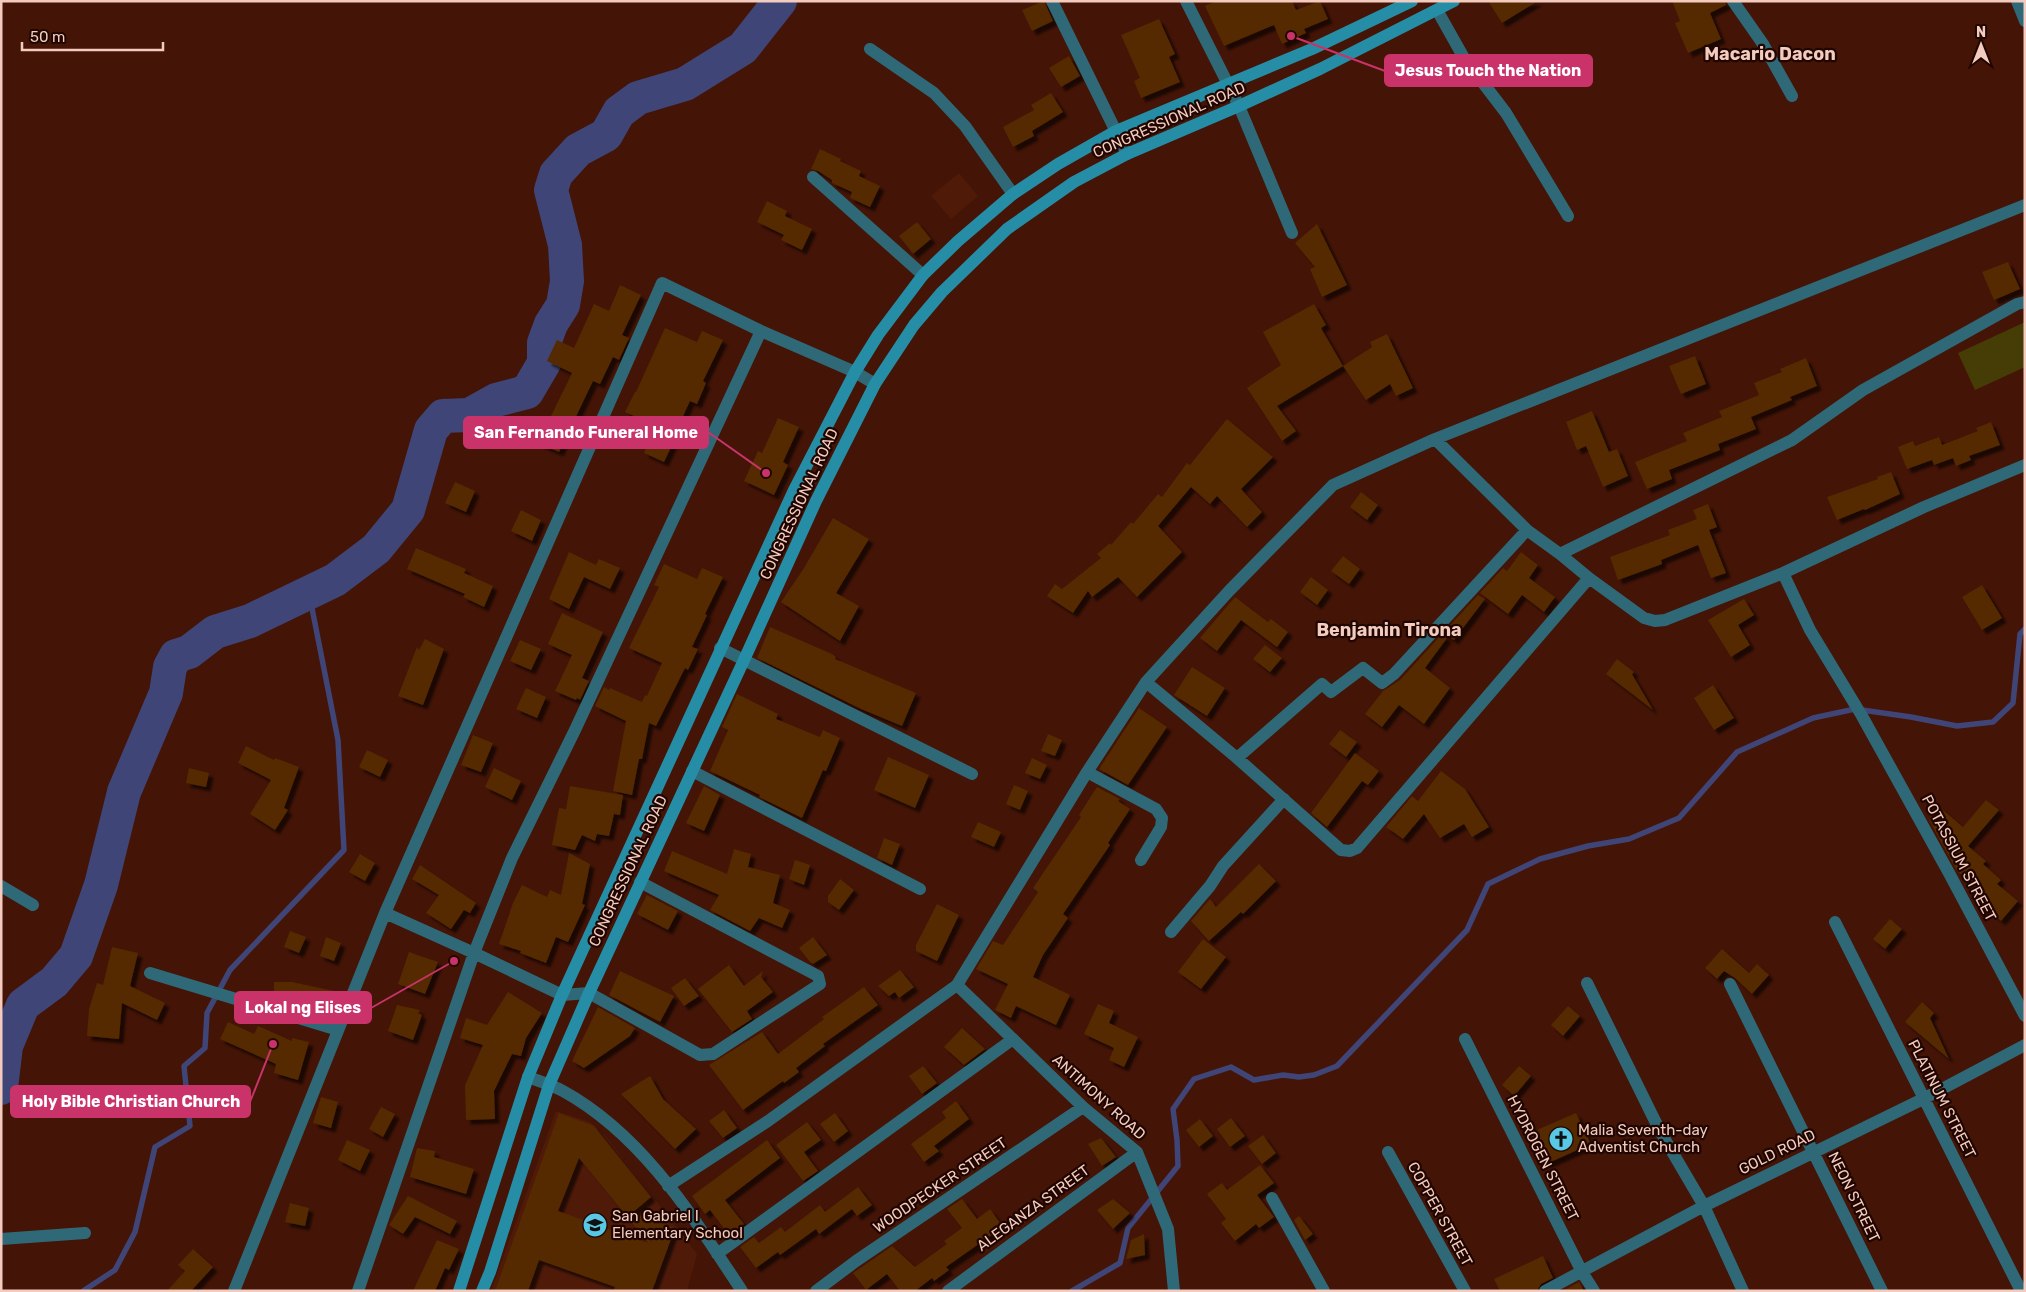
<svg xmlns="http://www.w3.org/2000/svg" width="2026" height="1292" font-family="Rubik,sans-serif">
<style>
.built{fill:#501a09}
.green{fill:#463c06}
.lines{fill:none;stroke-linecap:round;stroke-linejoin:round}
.stream{stroke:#3f4576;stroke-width:5.5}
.river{stroke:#3f4576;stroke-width:34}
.building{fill:#552900;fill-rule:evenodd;filter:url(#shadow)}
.street{stroke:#2f6978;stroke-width:12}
.secondary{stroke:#258ea6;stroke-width:12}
.labels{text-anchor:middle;stroke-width:4.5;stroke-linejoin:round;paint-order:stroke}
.street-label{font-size:15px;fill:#f3cbbf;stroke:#200601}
.poi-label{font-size:15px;fill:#f3cbbf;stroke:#200601;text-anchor:start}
.quarter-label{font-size:18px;font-weight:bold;fill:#f3cbbf;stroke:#200601}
.leader{fill:none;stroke:#c9336a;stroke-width:2}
.callout-dot{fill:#c9336a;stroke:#200601;stroke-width:2}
.callout{fill:#c9336a;stroke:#c9336a;stroke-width:2}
.callout-label{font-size:16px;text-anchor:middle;font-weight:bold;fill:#fff}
</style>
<defs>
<filter id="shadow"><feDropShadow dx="4.5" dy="4.5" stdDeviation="1" flood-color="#0009"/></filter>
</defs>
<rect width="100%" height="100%" fill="#441406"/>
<path class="built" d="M959,173L978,196L951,219L931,196Z
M556,1111L590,1122L606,1136L697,1254L687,1291H491Z"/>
<path class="green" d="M2025,322V367L1975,390L1958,353Z"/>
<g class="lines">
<path class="stream" d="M83,1291L115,1270L135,1232L155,1147L190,1126L184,1066L205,1048L207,1013L230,970L344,850L338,740L309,593
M1072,1291L1120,1263L1128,1228L1178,1166L1177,1140L1173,1109L1194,1079L1231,1067L1254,1080L1283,1075L1299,1077L1314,1075L1337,1066L1467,930L1488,884L1540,859L1588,846L1629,839L1679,818L1737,752L1813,718L1855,709L1911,717L1957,726L1993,722L2013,703L2020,634L2025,629"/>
<path class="river" d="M1,1088L6,1046L23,1005L54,982L76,956L101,885L124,792L166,693L170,667L176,656L189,652L215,632L250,621L335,580L376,549L408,510L431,430L443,416L469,415L496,400L527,392L544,363V343L551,324L563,305L567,281L565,245L551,190L556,174L578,150L606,135L619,112L638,98L685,84L743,48L780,1"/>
</g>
<path class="building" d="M1044,1L1053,21L1032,31L1022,10Z
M1216,1H1292L1296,10L1320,1L1328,19L1304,29L1306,33L1282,44L1274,25L1224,46L1205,6Z
M1488,1H1538L1502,23Z
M1672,1H1725L1726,5L1710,13L1721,39L1688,53L1675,23L1680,21Z
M1159,19L1175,54L1169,57L1180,82L1141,98L1134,81L1140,78L1121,35Z
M1069,56L1080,76L1061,87L1049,68Z
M1051,93L1063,112L1032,131L1034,136L1013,147L1003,127L1034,110L1031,105Z
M820,149L841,159L840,161L861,171L859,176L880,186L870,207L850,198L852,192L832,183V180L818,171L811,169Z
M767,201L787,211L785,216L812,229L802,250L781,240L784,235L757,222Z
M917,222L931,239L913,254L899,236Z
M1317,224L1347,285L1322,297L1310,269L1315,267L1295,243Z
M2008,262L2020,289L1994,300L1982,272Z
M620,285L641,295L622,335L629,338L619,360L613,357L600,384L593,381L559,452L538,443L572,373L547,361L557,340L574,348L594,304L609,311Z
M1314,304L1326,325L1321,328L1343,366L1277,406L1296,431L1282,441L1247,388L1281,365L1263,332Z
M665,328L697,342L702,331L723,340L703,381L706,383L697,404L690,401L672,440L674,441L664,462L644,453L656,426L625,412L635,392H636Z
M1387,334L1413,388L1396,396L1390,384L1366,400L1343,366L1372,347L1370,342Z
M1695,356L1706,384L1681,394L1669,366Z
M1806,358L1817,386L1790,397L1792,400L1751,417L1756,429L1718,444L1720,450L1669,470L1672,479L1647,489L1635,462L1687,441L1683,433L1722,417L1719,411L1759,395L1754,383L1782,372L1780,369Z
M1592,411L1609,452L1617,449L1628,476L1603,487L1586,446L1577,450L1566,422Z
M778,418L799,427L783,462L788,465L774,495L744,481L758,451L762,453Z
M1227,419L1273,457L1241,489L1262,512L1247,527L1217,496L1210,504L1191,487L1158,526L1182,552L1137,597L1118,577L1092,597L1088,591L1073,613L1047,596L1055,584L1062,589L1101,558L1097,554L1110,543L1111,545L1131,522L1133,524L1158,494L1162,497L1187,463L1190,465Z
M1991,422L2000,445L1969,456L1971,460L1956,466L1953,458L1934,465L1932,460L1907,469L1898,447L1913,441L1915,446L1939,437L1942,445L1978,431L1976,428Z
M1891,472L1900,494L1865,510L1864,509L1837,520L1827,497L1878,479L1877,477Z
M455,482L475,491L466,512L445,503Z
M1361,492L1378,505L1367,520L1350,507Z
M1708,504L1717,527L1709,530L1726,573L1711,578L1698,545L1661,560L1662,564L1618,580L1610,557L1670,535L1668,530L1697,519L1693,510Z
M521,510L541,520L532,541L511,531Z
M833,518L869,539L836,593L859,606L840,641L781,602L804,568Z
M416,548L466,569L464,573L493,586L484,607L463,597L465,594L407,569Z
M569,552L596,565L599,559L620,568L610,589L584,577L569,609L549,599Z
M1521,552L1538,565L1529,578L1555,597L1544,612L1522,595L1508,614L1480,593L1503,568L1507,571Z
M1343,556L1360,569L1349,584L1331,571Z
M664,564L697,579L702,568L723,577L705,614L707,615L692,647L698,649L688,670L685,668L656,726L649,723L642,759H639L632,795L613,791L626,721L595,706L604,687L609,690L610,688L642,702L645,695L647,696L662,663L629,648L659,587L654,585Z
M1311,577L1328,590L1317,605L1300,592Z
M1982,585L2002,618L1982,630L1962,597Z
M1478,595L1485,599L1454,640L1443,633Z
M1235,597L1268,622L1271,619L1288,632L1277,647L1241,620L1217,651L1200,638Z
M1744,599L1754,615L1738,625L1750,645L1731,657L1708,620Z
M562,613L603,632L582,678L589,681L580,700L577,698L576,700L555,691L572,655L548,644Z
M770,627L832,654L836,657L835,659L916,693L902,726L861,709L757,658Z
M1442,634L1447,638L1425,668L1450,688L1424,724L1399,705L1382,727L1365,714L1383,691L1400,680Z
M425,639L444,649L423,705L398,696L417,647L419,650Z
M520,640L541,649L531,670L510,661Z
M1265,645L1282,658L1270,672L1253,659Z
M1617,659L1634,672L1632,674L1653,710L1606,674Z
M1192,667L1225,688L1207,716L1174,695Z
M1713,685L1734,718L1714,730L1694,698Z
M526,688L546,697L537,718L516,709Z
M737,694L778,714L776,719L820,737L823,730L840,738L826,771L823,770L802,818L759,797L760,795L710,771L728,730L722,727Z
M1139,708L1167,727L1128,785L1099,769Z
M1340,730L1357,742L1346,757L1329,744Z
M1048,734L1062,740L1055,756L1041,751Z
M473,735L493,743L481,772L461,765Z
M246,746L274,760L275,758L299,767L284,808L288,810L275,830L250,814L271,780L238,763Z
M367,750L388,760L380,777L359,767Z
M1355,753L1379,771L1368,785L1362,781L1327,827L1311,813Z
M888,757L929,775L915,808L874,790Z
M1032,758L1047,765L1040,779L1025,773Z
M189,768L209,773L206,787L186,783Z
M494,768L521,781L512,800L485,787Z
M1441,771L1465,789L1489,827L1472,837L1464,824L1440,838L1424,814L1403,839L1386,827L1412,796L1418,801Z
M1014,785L1028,791L1020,810L1006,804Z
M570,786L623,795L620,815L614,814L609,836L597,834L595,841L582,835L575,850L552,845L559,808L566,809Z
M704,786L720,795L704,831L686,823Z
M1097,787L1120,799L1118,801L1130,809L1108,843L1110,845L1063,914L1068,918L1043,955L1033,977L1070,995L1056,1025L1016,1006L1011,1018L995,1010L1008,984L976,969L993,941L1003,945L1038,892L1033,888L1081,817L1079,815Z
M1986,800L1999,810L1968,846L1986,861L1983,864L2001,880L1997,884L2018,901L2001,921L1989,910L1992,906L1972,889L1974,885L1957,871L1929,820L1937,805L1963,827Z
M978,822L1001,832L994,847L971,837Z
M884,838L900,844L892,865L877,858Z
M734,849L751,854L748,867L780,875L773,903L790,910L782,928L759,918L750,931L710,910L719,895L664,871L672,851L727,874Z
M569,853L590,864L582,904L585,905L568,942L556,937L546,963L520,953L521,951L499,944L513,903L522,885L547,897L550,890L561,895Z
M360,854L375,863L365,881L349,872Z
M795,860L810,865L804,885L789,879Z
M1259,864L1276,881L1243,914L1241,912L1209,941L1191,921L1210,899L1216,907Z
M420,865L476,903L470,913L464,910L451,929L426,913L439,895L412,879Z
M840,879L854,890L839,910L828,902V896Z
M647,895L678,911L668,930L637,914Z
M937,904L959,915L937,961L916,951V945Z
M1890,919L1902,929L1885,949L1873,939Z
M290,931L306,937L299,953L284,947Z
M326,937L341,943L334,961L320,956Z
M813,937L827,955L813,964L810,962L799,948Z
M1203,939L1226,957L1201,989L1178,972Z
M112,947L138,953L130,986L165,1003L157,1020L122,1003L119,1039L87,1036L89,1009L97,983L103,985Z
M1722,949L1749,973L1757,964L1769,975L1752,994L1735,978L1724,971L1717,979L1705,968Z
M409,952L438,962L425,994L398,984Z
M729,965L744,986L763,971L761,977L773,992L747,1011L752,1019L732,1032L698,989Z
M900,970L914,987L899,998L895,992L889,996L878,986Z
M620,971L674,996L660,1022L609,995Z
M685,978L699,996L684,1006L671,988Z
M274,982H292L334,991V997H321L318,1011L295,1006L297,997H274Z
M864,987L878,1005L823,1044L825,1046L796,1068L799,1072L784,1083L783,1081L743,1110L709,1065L762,1032L778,1054L824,1019L822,1017Z
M508,992L542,1013L526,1038L521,1056L512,1054L494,1091L495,1119L466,1120L465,1085L483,1045L460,1038L466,1018L487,1025Z
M1922,1002L1934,1013L1930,1018L1949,1059L1905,1022Z
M1098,1004L1114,1011L1109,1023L1138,1037L1124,1067L1109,1060L1114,1048L1084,1034Z
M397,1005L420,1010L418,1013L422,1015L413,1040L388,1031Z
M1568,1006L1580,1016L1563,1036L1551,1025Z
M598,1007L635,1028L630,1036L584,1068L572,1061Z
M228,1022L254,1034L258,1026L292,1041V1038L309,1042L298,1080L274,1073L276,1064L220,1039Z
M962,1028L985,1049L964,1065L944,1047Z
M923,1066L937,1083L922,1094L909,1076Z
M1519,1066L1531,1076L1514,1096L1502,1085Z
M650,1076L663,1099L696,1129L675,1149L621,1094Z
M321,1097L338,1102L331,1128L313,1123Z
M956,1101L969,1119L934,1146L939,1151L924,1162L911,1144L946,1118L942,1112Z
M381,1107L395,1114L383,1137L369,1129Z
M724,1110L737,1128L723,1138L709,1121Z
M559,1113L594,1126L651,1197L632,1213L675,1228L652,1291H613L615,1287L539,1260L528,1291H495ZM579,1158L620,1208L648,1243L558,1211Z
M835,1113L848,1131L834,1142L820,1124Z
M1576,1113L1591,1144L1546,1164L1530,1133Z
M1231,1118L1245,1136L1230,1147L1217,1129Z
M1200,1119L1213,1136L1199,1147L1186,1130Z
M807,1122L821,1140L804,1152L818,1171L803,1181L776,1145Z
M1263,1135L1276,1153L1262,1164L1248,1146Z
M1101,1138L1116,1157L1102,1166L1088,1144Z
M347,1140L370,1150L360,1171L338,1160Z
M767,1140L780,1158L725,1200L744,1224L729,1235L710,1210L705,1214L692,1196Z
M417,1148L435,1151L434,1157L474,1169L466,1194L410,1177Z
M1260,1165L1274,1183L1257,1195L1274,1217L1259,1228L1256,1224L1235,1241L1221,1223L1226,1219L1207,1194L1222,1183L1227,1190Z
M858,1187L872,1205L857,1216L852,1209L819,1234L816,1229L780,1255L778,1252L756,1268L740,1247L754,1237L759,1243L781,1227L785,1232L820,1205L825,1212Z
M408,1196L457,1221L450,1234L415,1217L403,1234L389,1225Z
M962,1199L977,1219L990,1209L1003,1227L946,1267L949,1270L934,1281L932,1278L915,1291H900L887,1274L866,1290L853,1273L892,1246L915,1267L947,1244L944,1241L962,1228L947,1209Z
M1113,1199L1130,1213L1113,1229L1097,1210Z
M290,1203L309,1208L305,1226L285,1222Z
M1299,1216L1313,1234L1305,1240L1294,1220Z
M1144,1234L1145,1255L1126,1259L1131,1240Z
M437,1240L459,1249L449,1270L445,1268L435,1291H413Z
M193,1249L213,1267L191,1291H167L185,1271L178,1265Z
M1543,1256L1553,1278L1541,1284L1537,1291H1500L1494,1279Z
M1579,1282L1584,1291H1563Z"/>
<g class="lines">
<path class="street" d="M1052,1L1127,154
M1186,1L1239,106L1292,233
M1733,1L1763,44L1792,96
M2017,1L2025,21
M1437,10L1464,58L1506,113L1568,216
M870,49L934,93L965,126L1013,194
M813,177L923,275
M1435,439L1527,530L1560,554L1589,578L1644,618L1655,621L1665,620L1783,573L1924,507L2025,465
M1527,530L1394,674L1382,683L1363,668L1331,692L1322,684L1237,758L1341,850L1350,851L1357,848L1589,578
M1560,554L1792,440L1863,390L2017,304L2025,302
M1783,573L1810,630L1862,716L1949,873L2025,1016
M720,648L972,774
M1146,682L1237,758
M692,771L920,889
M1087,772L1156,809L1162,818L1161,827L1141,860
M1,886L33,905
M385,913L474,953L562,995L589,993L700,1055L713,1054L820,984L818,976L640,882
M1835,922L2021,1291
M1171,932L1210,886L1223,866L1284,799
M150,973L338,1030
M1587,983L1660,1131L1704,1206L1743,1291
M1730,984L1882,1291
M957,985L1083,1107L1137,1152L1168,1229L1174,1291
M1465,1039L1582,1272L1594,1291
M528,1077C539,1081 552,1085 563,1091C643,1135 693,1217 742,1291
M1388,1152L1465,1291
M668,1186L768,1121L957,985L1087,772L1146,682L1229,591L1333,485L1435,439L2025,205
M1272,1198L1324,1291
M1,1239L85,1233
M717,1254L1013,1039
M234,1291L385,913L662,283L761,331L855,372L875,384
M358,1291L474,953L512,858L575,730L761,331
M816,1291L856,1261L1083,1107
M948,1291L1137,1152
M1545,1291L1704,1206L1923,1099L2025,1045"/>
<path class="secondary" d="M459,1291L528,1077L562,995L794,490L855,372L878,335L923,275L958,241L1013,194L1058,164L1116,131L1312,49L1412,1
M482,1291L490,1272L549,1085L589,993L744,660L816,501L875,384L914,325L942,292L1007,229L1074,182L1127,154L1239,106L1320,69L1454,1"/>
</g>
<defs>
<symbol id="church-disc" viewBox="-11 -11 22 22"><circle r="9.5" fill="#59c8e5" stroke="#200601"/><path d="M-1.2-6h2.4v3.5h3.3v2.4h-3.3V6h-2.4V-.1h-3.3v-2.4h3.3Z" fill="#111"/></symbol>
<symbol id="school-disc" viewBox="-11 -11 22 22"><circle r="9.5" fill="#59c8e5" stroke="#200601"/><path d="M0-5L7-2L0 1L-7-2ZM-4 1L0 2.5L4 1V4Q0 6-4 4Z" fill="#111"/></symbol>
</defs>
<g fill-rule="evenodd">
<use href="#church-disc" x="1547" y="1125" width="28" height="28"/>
<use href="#school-disc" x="581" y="1211" width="28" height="28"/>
</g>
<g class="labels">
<g class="street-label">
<text transform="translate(1169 120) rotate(-24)" y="5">CONGRESSIONAL ROAD</text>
<text transform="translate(799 504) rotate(-65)" y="5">CONGRESSIONAL ROAD</text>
<text transform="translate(1959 858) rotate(62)" y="5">POTASSIUM STREET</text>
<text transform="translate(628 871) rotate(-65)" y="5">CONGRESSIONAL ROAD</text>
<text transform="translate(1099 1097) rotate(42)" y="5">ANTIMONY ROAD</text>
<text transform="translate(1942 1099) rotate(63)" y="5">PLATINUM STREET</text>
<text transform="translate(1777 1152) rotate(-26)" y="5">GOLD ROAD</text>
<text transform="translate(1543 1158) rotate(63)" y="5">HYDROGEN STREET</text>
<text transform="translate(940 1185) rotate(-34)" y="5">WOODPECKER STREET</text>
<text transform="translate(1854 1197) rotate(64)" y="5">NEON STREET</text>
<text transform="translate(1033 1208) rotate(-36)" y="5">ALEGANZA STREET</text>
<text transform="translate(1440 1214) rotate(61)" y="5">COPPER STREET</text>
</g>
<g class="poi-label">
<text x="1578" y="1135">Malia Seventh-day<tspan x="1578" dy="17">Adventist Church</tspan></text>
<text x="612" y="1221">San Gabriel I<tspan x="612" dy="17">Elementary School</tspan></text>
</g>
<g class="quarter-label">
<text x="1770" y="60">Macario Dacon</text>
<text x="1389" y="636">Benjamin Tirona</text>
</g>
</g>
<path class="leader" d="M1291 36L1385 71M766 473L708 432M454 961L371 1008M273 1044L250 1102"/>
<g class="callout-dot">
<circle cx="1291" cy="36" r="5"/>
<circle cx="766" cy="473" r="5"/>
<circle cx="454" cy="961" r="5"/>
<circle cx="273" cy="1044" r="5"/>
</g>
<g class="callout">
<rect x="1385" y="55" width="207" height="31" rx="5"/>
<rect x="464" y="417" width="244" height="31" rx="5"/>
<rect x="235" y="992" width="136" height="31" rx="5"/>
<rect x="11" y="1086" width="239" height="31" rx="5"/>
</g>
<g class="callout-label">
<text x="1488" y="76">Jesus Touch the Nation</text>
<text x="586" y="438">San Fernando Funeral Home</text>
<text x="303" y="1013">Lokal ng Elises</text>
<text x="131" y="1107">Holy Bible Christian Church</text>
</g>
<rect width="2026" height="1292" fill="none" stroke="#f3cbbf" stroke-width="5"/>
<g transform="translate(1981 45)" stroke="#200601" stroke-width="4" paint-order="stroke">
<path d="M0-4L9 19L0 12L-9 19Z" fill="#f3cbbf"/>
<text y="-8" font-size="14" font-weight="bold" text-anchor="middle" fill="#f3cbbf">N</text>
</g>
<path d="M22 42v8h141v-8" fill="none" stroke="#f3cbbf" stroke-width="2.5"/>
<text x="30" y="42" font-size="15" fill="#f3cbbf" stroke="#200601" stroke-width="4" paint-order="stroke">50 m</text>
</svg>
